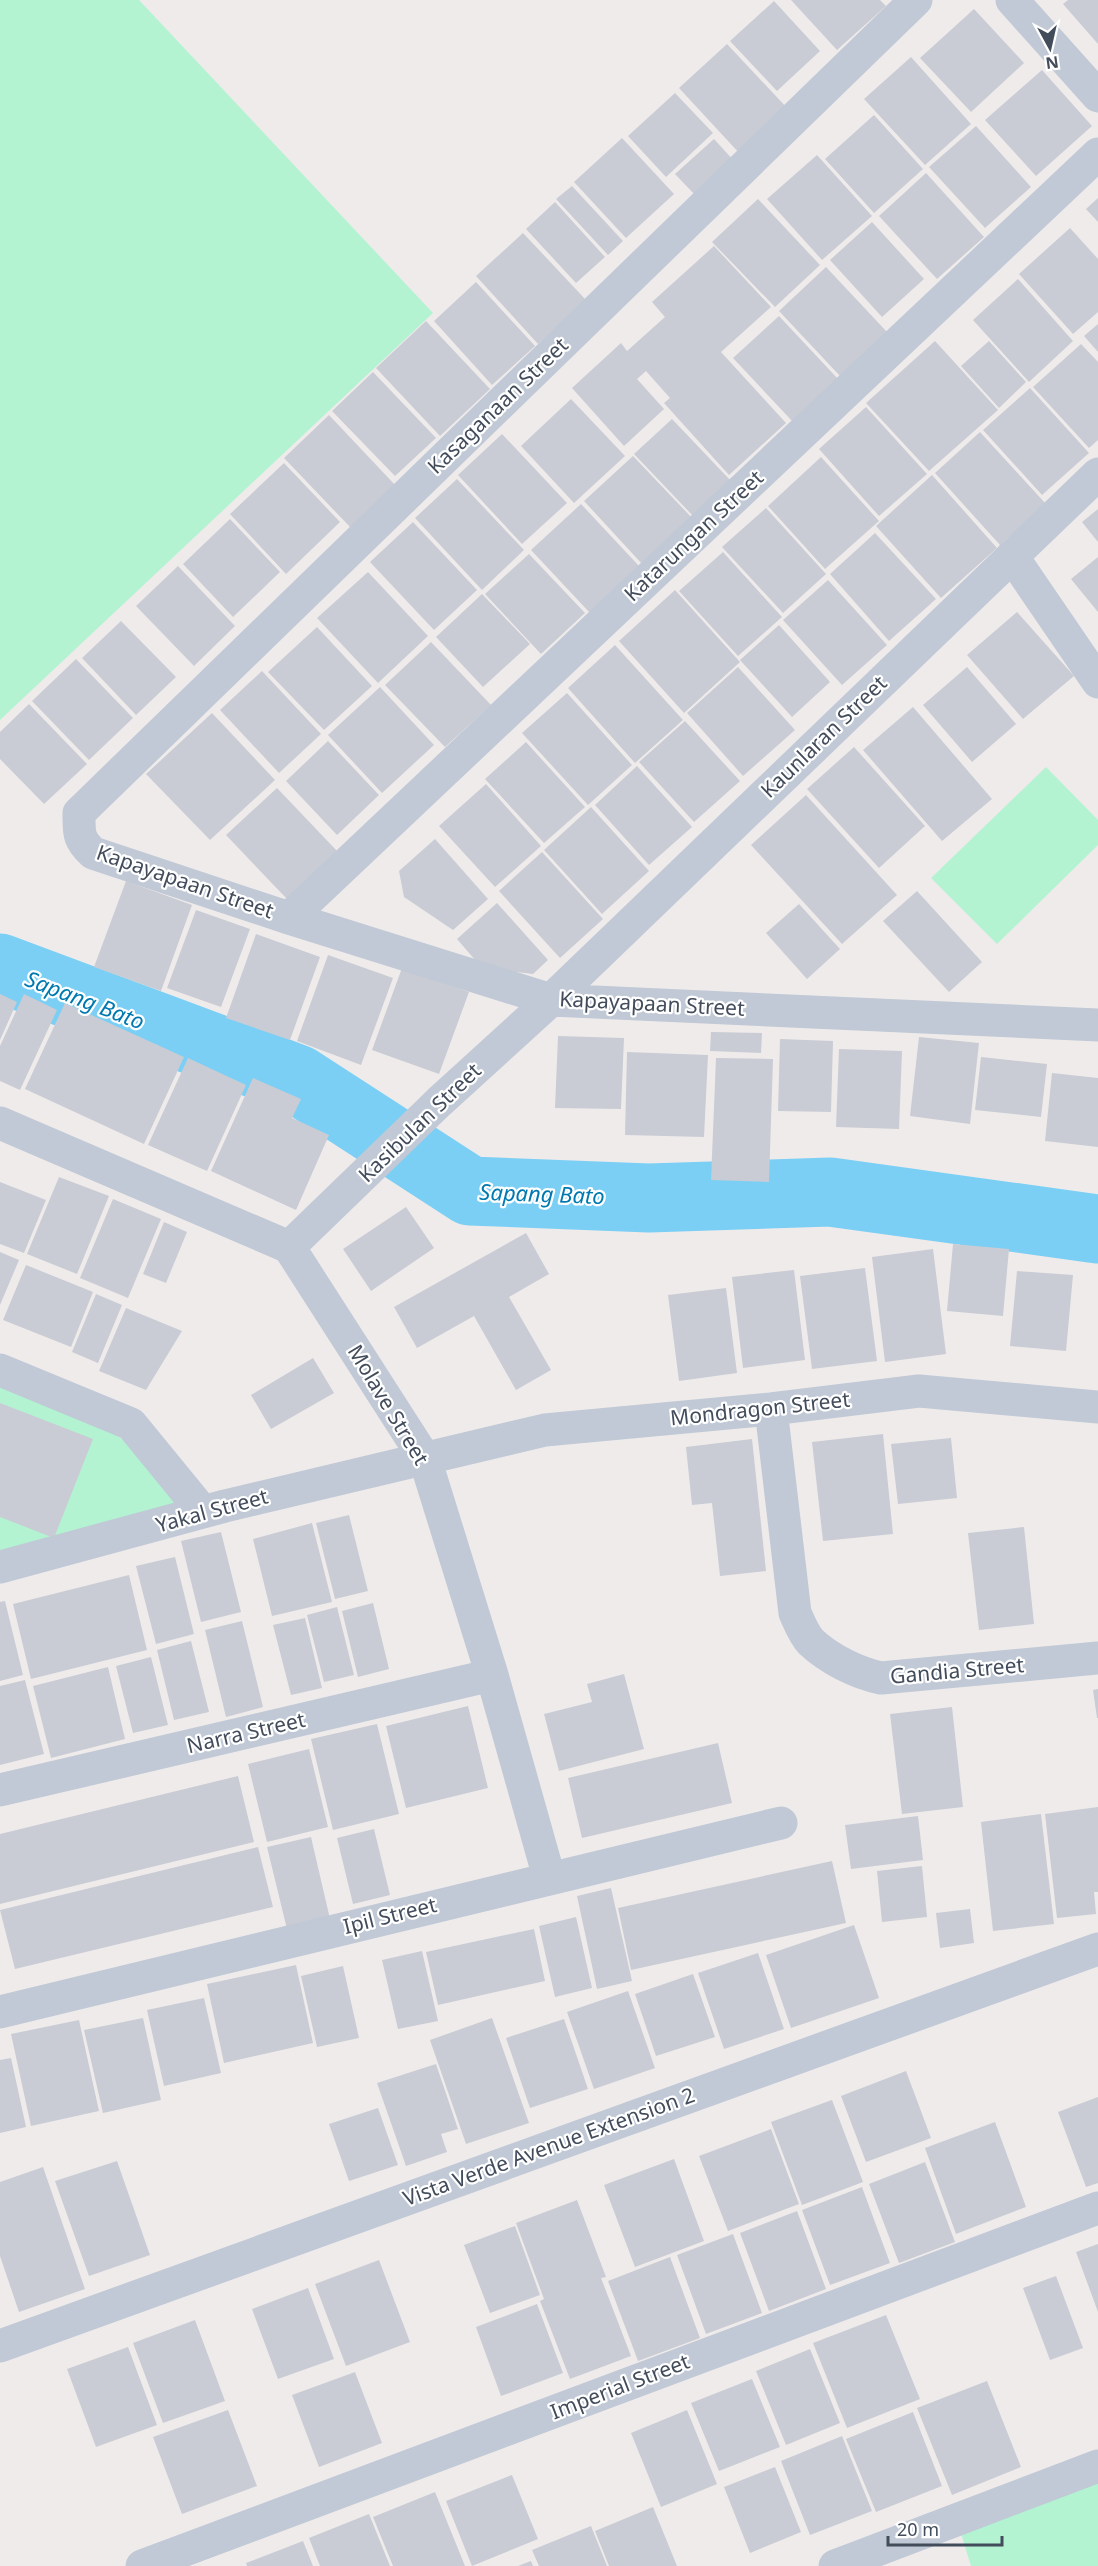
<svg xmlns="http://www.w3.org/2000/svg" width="1098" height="2566" font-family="'Noto Sans',sans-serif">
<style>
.green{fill:#b3f3d2}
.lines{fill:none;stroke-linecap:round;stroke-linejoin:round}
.river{stroke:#7bcff5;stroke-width:69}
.building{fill:#c9ccd4}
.street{stroke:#c0c9d5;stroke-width:33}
.labels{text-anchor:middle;stroke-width:4.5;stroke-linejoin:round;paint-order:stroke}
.street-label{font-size:21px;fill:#424c5b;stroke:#fff}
.water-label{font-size:22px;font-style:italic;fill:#0079b0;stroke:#fff}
</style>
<rect width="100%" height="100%" fill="#efebeb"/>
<path class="green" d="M0,0H139L433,313L0,720Z
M1046,767L1098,820V845L997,944L931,878Z
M0,1384L110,1430L130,1445L180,1505L0,1558Z
M1098,2475V2566H971L959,2527Z"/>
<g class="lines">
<path class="river" d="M0,968L297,1079L470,1191L649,1198L830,1192L1098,1229"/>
</g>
<path class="building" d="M791,0H880L886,6L837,50Z
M1068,0H1098V44L1063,4Z
M774,1L820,51L777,91L730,41Z
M974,9L1024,63L971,112L920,58Z
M727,44L789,110L741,155L679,88Z
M911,57L971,124L925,165L864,99Z
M1042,70L1092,126L1036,176L985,120Z
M675,93L713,133L666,177L628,136Z
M874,115L923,169L874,213L825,159Z
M976,126L1031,187L985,228L929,167Z
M622,138L674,194L626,238L574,182Z
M714,139L735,162L697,197L675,174Z
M817,155L872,216L822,260L767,199Z
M926,173L984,237L937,279L879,216Z
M572,186L623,241L608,255L556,199Z
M1098,198V222L1086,209Z
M758,199L820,265L775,307L712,242Z
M555,202L605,257L576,283L526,229Z
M872,222L924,279L882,317L830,260Z
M1070,228L1098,259V312L1073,334L1019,274Z
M523,233L586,300L538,344L476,276Z
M714,246L771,307L721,352L786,423L729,475L664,403L670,398L646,371L637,379L664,409L624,446L572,388L621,343L627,351L665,317L652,302Z
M826,267L887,332L840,376L779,311Z
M1018,279L1073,341L1029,382L973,320Z
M476,282L535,346L492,385L434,321Z
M779,316L839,380L793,422L733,358Z
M426,321L490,389L440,436L376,368Z
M1098,324V352L1084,336Z
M935,341L998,410L929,471L866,403Z
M989,341L1026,382L999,408L961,366Z
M1081,344L1098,362V440L1089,448L1033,387Z
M373,372L436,438L395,476L332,411Z
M1030,388L1089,453L1042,495L983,430Z
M571,399L625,456L574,503L521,446Z
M866,407L927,474L879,516L819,449Z
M329,415L396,486L351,528L284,458Z
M672,419L731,481L693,516L634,454Z
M980,432L1046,504L1000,545L935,473Z
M502,434L567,503L522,544L458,475Z
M633,456L693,519L643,565L584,501Z
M821,457L879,521L825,569L768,506Z
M284,463L340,522L286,574L230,514Z
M932,475L997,548L941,598L876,526Z
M457,479L524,550L482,590L415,518Z
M581,504L639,566L590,613L531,550Z
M766,508L826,574L783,613L722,547Z
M1098,509V542L1082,522Z
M230,519L280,572L233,617L183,564Z
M413,522L477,590L434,630L370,562Z
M875,533L936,599L889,641L830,574Z
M723,552L782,617L738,656L679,591Z
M529,554L585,613L541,654L485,594Z
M1098,557V612L1071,579Z
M178,566L235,626L194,666L136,606Z
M368,572L428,636L378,683L317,618Z
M828,580L887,645L842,685L783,620Z
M675,590L740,662L684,713L619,641Z
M482,594L530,644L483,687L436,637Z
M1017,612L1074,676L1023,719L967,655Z
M121,621L176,677L136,715L82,658Z
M779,625L830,682L792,717L740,660Z
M317,627L372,686L324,730L268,672Z
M431,642L491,705L445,747L385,685Z
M615,645L683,720L635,763L568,688Z
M76,659L133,718L89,760L32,701Z
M738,667L795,730L743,776L687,713Z
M967,667L1016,724L972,762L923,705Z
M262,671L321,734L279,773L220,710Z
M380,687L434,745L382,793L328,735Z
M567,693L632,765L588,805L522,733Z
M29,704L87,764L44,804L0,759V732Z
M913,707L992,799L942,841L863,750Z
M212,713L275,780L210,840L146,774Z
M685,721L740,781L694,822L639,762Z
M328,741L379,795L337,835L286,781Z
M526,742L585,807L544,843L485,779Z
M854,747L925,826L879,868L807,789Z
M637,766L692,827L649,865L595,805Z
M486,784L541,846L495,887L439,826Z
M277,788L338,852L287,899L226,835Z
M806,795L897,895L842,944L751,845Z
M591,807L649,871L602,914L544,850Z
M435,839L488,899L453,930L404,897L399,871Z
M542,852L603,919L560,958L499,891Z
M126,881L192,905L161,991L94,967Z
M917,891L982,962L949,992L883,921Z
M497,903L548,960L533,974L482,968L457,939Z
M799,904L840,949L807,979L766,933Z
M196,910L250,929L221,1007L167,988Z
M256,934L320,957L290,1040L226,1018Z
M328,955L393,978L361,1065L297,1041Z
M402,968L469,992L439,1074L372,1050Z
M0,994L17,1002L0,1040Z
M24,994L57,1010L20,1090L0,1081V1046Z
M65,1003L184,1057L144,1144L25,1089Z
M711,1032L762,1033L761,1053L710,1051Z
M558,1036L624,1038L621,1109L555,1108Z
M919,1037L979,1043L970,1124L910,1116Z
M780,1039L833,1041L831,1112L778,1111Z
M839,1049L902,1051L899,1129L836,1127Z
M627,1052L708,1055L704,1137L625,1135Z
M981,1057L1047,1064L1041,1117L975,1110Z
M188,1058L246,1085L207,1171L148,1145Z
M716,1058L773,1059L769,1182L711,1180Z
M1052,1073L1098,1078V1147L1045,1141Z
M253,1078L301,1099L292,1118L329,1135L296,1210L211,1171Z
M59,1177L109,1196L77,1274L27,1254Z
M0,1182L46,1200L24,1253L0,1244Z
M113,1199L161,1219L128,1298L80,1278Z
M406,1207L434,1248L371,1291L343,1249Z
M164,1222L187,1232L166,1283L143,1274Z
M526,1233L549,1274L509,1297L551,1370L516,1390L474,1316L417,1348L394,1307Z
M953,1244L1009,1249L1003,1316L947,1311Z
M933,1249L946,1354L885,1362L872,1257Z
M0,1252L19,1260L0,1305Z
M26,1265L93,1292L71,1347L3,1320Z
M865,1268L877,1361L812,1369L800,1276Z
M794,1270L805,1360L743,1368L732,1277Z
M1017,1271L1073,1275L1066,1351L1010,1346Z
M726,1288L737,1373L679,1381L668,1295Z
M96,1294L122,1305L98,1363L72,1352Z
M126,1308L182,1331L146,1390L99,1371Z
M313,1358L334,1393L271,1429L251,1395Z
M0,1403L93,1439L54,1538L0,1517Z
M883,1434L893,1534L823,1541L812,1442Z
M951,1438L957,1498L898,1504L891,1444Z
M752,1439L766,1571L720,1576L712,1503L692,1505L686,1447Z
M349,1515L368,1591L335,1599L316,1523Z
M312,1523L332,1602L272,1616L253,1539Z
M1024,1527L1034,1624L979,1630L968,1533Z
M221,1532L241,1612L201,1622L181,1541Z
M175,1557L194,1634L156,1644L136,1566Z
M129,1575L147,1650L31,1679L13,1604Z
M5,1601L23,1675L0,1681V1602Z
M373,1603L389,1669L358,1677L342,1611Z
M337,1607L354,1675L324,1682L307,1615Z
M305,1618L322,1688L291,1695L273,1625Z
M242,1621L263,1707L226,1717L205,1630Z
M191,1641L209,1712L174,1720L157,1650Z
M151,1657L168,1725L133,1733L116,1666Z
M108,1667L125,1739L51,1758L33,1686Z
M624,1674L644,1749L559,1771L544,1714L592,1702L587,1684Z
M25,1680L44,1754L0,1765V1686Z
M1098,1689V1718H1097L1093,1690Z
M468,1706L488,1788L406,1808L386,1726Z
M952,1707L963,1807L902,1814L890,1714Z
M377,1724L399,1814L333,1830L311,1739Z
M718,1743L732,1803L582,1838L568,1778Z
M309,1749L328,1827L267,1842L248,1764Z
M238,1776L254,1842L0,1904V1834Z
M1098,1807V1892H1094L1096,1914L1057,1918L1045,1814Z
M1041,1814L1054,1924L993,1931L981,1822Z
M918,1816L923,1860L851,1869L845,1825Z
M374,1829L390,1895L353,1904L337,1838Z
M311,1837L330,1919L287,1929L267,1847Z
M258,1847L273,1907L15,1969L0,1910Z
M832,1861L846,1923L631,1970L618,1908Z
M922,1866L927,1917L882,1922L877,1871Z
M611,1888L632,1981L597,1989L577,1896Z
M970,1909L974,1943L940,1948L936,1913Z
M576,1917L592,1988L555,1997L539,1926Z
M854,1925L879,1998L791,2028L766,1955Z
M534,1929L545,1981L438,2005L426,1952Z
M422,1951L438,2021L398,2029L382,1960Z
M758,1953L784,2029L724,2049L698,1973Z
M296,1965L313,2043L224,2063L207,1984Z
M343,1966L359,2038L317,2047L301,1976Z
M693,1974L715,2037L656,2056L635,1994Z
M628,1991L655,2068L594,2089L567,2012Z
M204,1998L221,2073L164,2086L147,2010Z
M143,2018L161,2100L103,2113L84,2030Z
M492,2018L529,2123L466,2144L430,2040Z
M564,2019L588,2089L530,2108L506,2038Z
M79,2020L99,2111L31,2126L11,2034Z
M11,2058L26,2127L0,2133V2060Z
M436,2064L458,2129L441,2134L447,2152L406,2166L377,2083Z
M906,2071L931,2138L866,2162L841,2096Z
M1098,2097V2183L1086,2187L1058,2112Z
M832,2100L863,2182L802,2205L771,2122Z
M378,2108L398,2165L349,2181L329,2124Z
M995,2122L1026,2207L956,2234L925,2148Z
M771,2129L799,2204L728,2231L699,2156Z
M674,2159L704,2241L635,2267L604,2185Z
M117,2161L150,2255L89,2276L55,2181Z
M925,2162L955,2242L899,2263L869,2184Z
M43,2167L85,2289L19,2312L0,2256V2182Z
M862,2187L890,2263L830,2285L802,2210Z
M577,2200L606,2277L601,2278L631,2356L570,2379L540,2301L544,2299L516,2223Z
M797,2211L826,2289L769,2311L740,2233Z
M515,2226L540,2295L490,2313L464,2245Z
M733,2234L762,2313L706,2334L677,2255Z
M1098,2244V2312L1076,2252Z
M670,2257L700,2338L638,2361L608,2281Z
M379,2260L410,2342L346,2366L315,2284Z
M1056,2276L1083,2348L1050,2360L1023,2288Z
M308,2288L334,2359L278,2379L252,2309Z
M537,2304L563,2373L501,2396L476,2327Z
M886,2315L920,2399L847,2428L813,2343Z
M195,2320L225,2401L163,2423L133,2343Z
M128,2347L157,2425L96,2447L67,2369Z
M810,2349L840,2423L786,2445L756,2371Z
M355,2372L382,2443L319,2467L292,2395Z
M752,2379L780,2447L719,2471L691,2403Z
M987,2381L1021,2467L952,2495L917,2408Z
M228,2410L257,2486L182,2514L153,2437Z
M687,2410L717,2484L661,2507L631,2433Z
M913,2412L942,2486L876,2512L846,2439Z
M842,2436L872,2511L810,2535L781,2461Z
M775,2467L801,2532L750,2553L724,2487Z
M512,2475L538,2539L472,2566L446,2501Z
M435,2492L465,2566H393L373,2517Z
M653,2507L677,2566H609L595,2531Z
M369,2514L390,2566H320L309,2538Z
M591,2526L607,2566H539L532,2550Z
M303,2541L313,2566H247L246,2563Z
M531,2561L533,2566H518Z"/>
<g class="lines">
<path class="street" d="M916,0L79,813C79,833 78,839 93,853L289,918L551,1000L1098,1025
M1012,0L1098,96
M1012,556L1098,682
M289,918L1098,154
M0,1123L289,1247L425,1459L492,1675L549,1877
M289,1247L439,1102L551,1000L1098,474
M0,1370L131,1424L203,1512
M771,1409L795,1613C799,1622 804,1635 811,1642C829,1659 857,1673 881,1678L1098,1658
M0,1567L225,1506L545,1430L771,1409L919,1391L1098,1407
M0,1790L492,1675
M0,2012L781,1823
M0,2346L1098,1949
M142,2566L1098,2208
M835,2566L1098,2466"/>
</g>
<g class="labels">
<g class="street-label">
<text transform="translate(498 406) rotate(-44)" y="7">Kasaganaan Street</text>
<text transform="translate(694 536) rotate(-43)" y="7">Katarungan Street</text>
<text transform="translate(824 737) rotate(-44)" y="7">Kaunlaran Street</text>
<text transform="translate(185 882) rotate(19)" y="7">Kapayapaan Street</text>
<text transform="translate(652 1004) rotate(3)" y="7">Kapayapaan Street</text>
<text transform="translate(420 1123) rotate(-44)" y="7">Kasibulan Street</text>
<text transform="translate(388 1405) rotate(59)" y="7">Molave Street</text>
<text transform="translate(760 1409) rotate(-6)" y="7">Mondragon Street</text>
<text transform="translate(212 1511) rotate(-15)" y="7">Yakal Street</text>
<text transform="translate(957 1671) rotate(-5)" y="7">Gandia Street</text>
<text transform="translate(246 1733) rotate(-13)" y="7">Narra Street</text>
<text transform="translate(390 1916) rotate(-14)" y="7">Ipil Street</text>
<text transform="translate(549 2147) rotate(-20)" y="7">Vista Verde Avenue Extension 2</text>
<text transform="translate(620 2387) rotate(-21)" y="7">Imperial Street</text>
</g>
<g class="water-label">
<text transform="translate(85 1000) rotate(21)" y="8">Sapang Bato</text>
<text transform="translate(542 1194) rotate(2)" y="8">Sapang Bato</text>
</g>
</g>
<g transform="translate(1050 48) rotate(172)" stroke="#ffffff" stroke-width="4.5" paint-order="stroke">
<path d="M0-4.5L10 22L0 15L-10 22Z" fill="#424c5b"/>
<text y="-9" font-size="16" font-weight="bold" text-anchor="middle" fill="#424c5b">N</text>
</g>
<path d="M888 2536v9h114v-9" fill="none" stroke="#424c5b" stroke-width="3"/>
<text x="897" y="2536" font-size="18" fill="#424c5b" stroke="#ffffff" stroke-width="4.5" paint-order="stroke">20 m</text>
</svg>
